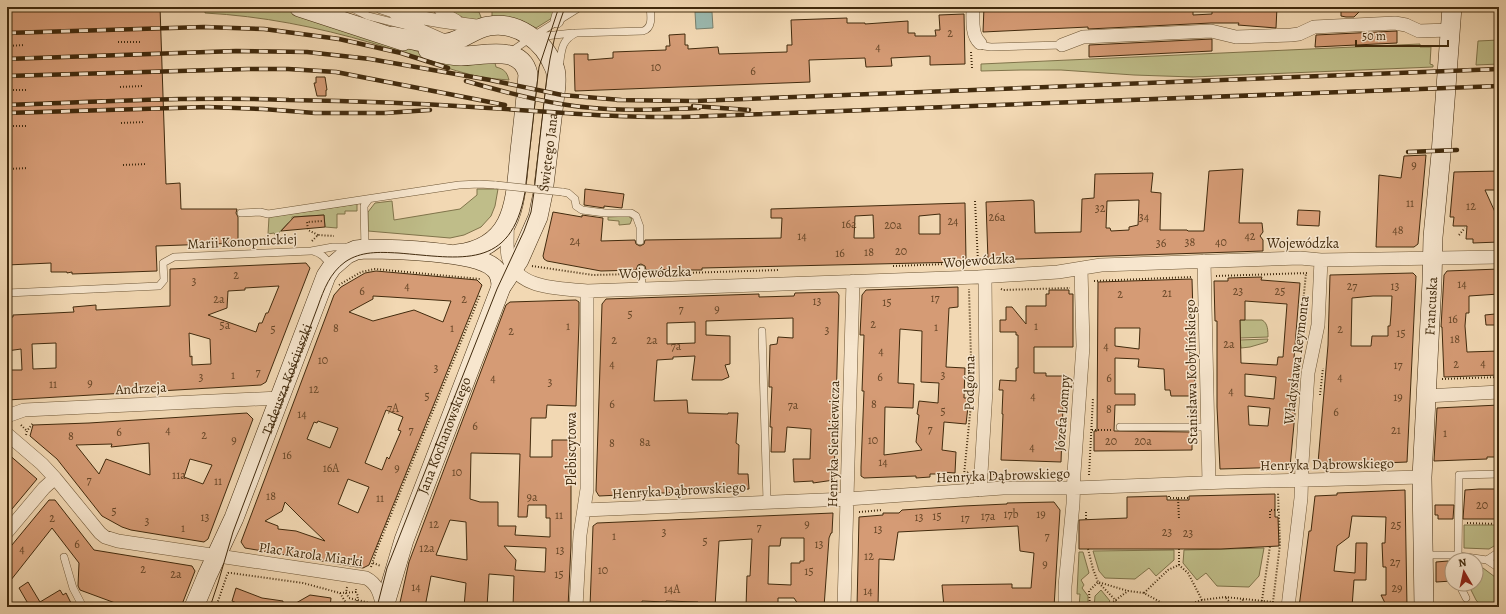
<svg xmlns="http://www.w3.org/2000/svg" width="1506" height="614" font-family="Alegreya,serif">
<style>
.green{fill:#bfbd89;stroke:#80744b}
.water{fill:#9bb9af;stroke:#77806e}
.building{fill:#d59b75;stroke:#412a0d;fill-rule:evenodd}
.lines{fill:none;stroke-linecap:round;stroke-linejoin:round}
.lane-casing{stroke:#6d5636;stroke-width:8}
.street-casing{stroke:#6d5636;stroke-width:14}
.secondary-casing{stroke:#412a0d;stroke-width:20}
.path{stroke:#412a0d;stroke-width:2;stroke-dasharray:1 2;stroke-linecap:butt}
.lane{stroke:#f7e6ce;stroke-width:7}
.street{stroke:#f7e6ce;stroke-width:13}
.secondary{stroke:#f7e6ce;stroke-width:19}
.tram{stroke:#412a0d;stroke-width:1}
.rail-casing{stroke:#412a0d;stroke-width:4.5}
.rail{stroke:#f7e6ce;stroke-width:3;stroke-dasharray:9;stroke-linecap:butt}
.lane-bridge-casing{stroke:#6d5636;stroke-width:8;stroke-linecap:butt}
.lane-bridge{stroke:#f7e6ce;stroke-width:7}
.labels{text-anchor:middle;stroke-width:3;stroke-linejoin:round;paint-order:stroke}
.number-label{font-size:12px;fill:#664627}
.street-label{font-size:14px;fill:#412a0d;stroke:#f7e6ce}
</style>
<rect width="100%" height="100%" fill="#f2d8b3"/>
<filter id="stains"><feTurbulence type="fractalNoise" baseFrequency=".005" numOctaves="4"/><feColorMatrix values="0 0 0 0 .2 0 0 0 0 .09 0 0 0 0 .02 0 0 0 .5 -.17"/></filter>
<radialGradient id="worn" r=".72"><stop offset=".6" stop-color="#630" stop-opacity="0"/><stop offset="1" stop-color="#630" stop-opacity=".3"/></radialGradient>
<path class="green" d="M205,7H276L423,53L495,63L496,67C504,69 507,72 509,80C501,79 493,79 485,78C446,70 410,54 372,43C317,27 262,16 205,13Z
M497,7H556L552,18L536,28L527,24L492,19V12Z
M450,11L479,12L482,20L466,19Z
M1499,40V64L1476,65L1478,41Z
M1420,44V47H1431L1430,64L1433,65V67L1193,77L1134,75L1061,70H1021L981,71V64Z
M477,189H498L495,206L491,216L481,227L464,235L450,238L368,231V212L375,203L392,201L394,220L460,209L477,195Z
M357,204V211H345V214H337V228L325,227L324,215L292,217V223H288L276,236L274,233L268,234L269,217Z
M628,216L632,219L630,224L619,225V221L608,220V217Z
M1240,320H1262C1268,323 1268,331 1268,337L1240,338Z
M1268,339L1267,342L1250,347L1241,348L1240,340Z
M1464,525H1499V543L1489,549L1464,548Z
M1264,548L1259,576L1249,587L1217,586L1206,573L1197,580L1183,563L1184,550Z
M1174,550V560L1156,576L1149,568L1135,579L1105,578L1099,571L1093,551Z
M1079,552H1083L1089,573L1081,580L1084,585L1082,588L1088,596V607H1079L1080,594H1077Z
M1476,567L1483,568L1499,580V607H1482L1476,600L1468,584H1476Z
M1101,590L1110,601L1104,607H1094L1095,596Z"/>
<path class="water" d="M695,12H712L713,28L696,29Z"/>
<path class="building" d="M7,7H160L166,184L180,183L181,209H237L236,213L238,217V243L156,246L157,271L72,274V272L67,273V272H51V263L7,265Z
M984,7H1193V15L1212,14V7H1277L1276,28L1238,25L1239,23H1211L1088,29V27L983,32Z
M1341,7H1364L1354,17H1346L1341,16Z
M964,14L965,64L930,65V56L891,58L892,66L866,67L865,58L809,60L810,82L575,91L574,54H588V60L613,58V52L666,50V46H670L669,35L685,34V45H688V49L718,47L719,54L787,52V45H792L791,20L847,18V23H865V24L908,21V33H915V36H936L935,30H940L939,15Z
M1397,31V43L1315,47L1316,35Z
M1212,39V51L1089,57V45Z
M316,77H325L327,90H326V96H317L314,83H316Z
M1426,155L1418,244L1414,247H1376L1379,175L1401,178L1404,156Z
M1243,169L1239,223H1262L1263,232L1260,236L1263,240V251L988,260L986,202L1032,200L1034,201L1035,233L1081,232L1082,199L1094,198L1095,174L1153,173L1151,192L1161,193L1160,230H1187L1188,231H1204L1209,171ZM1139,200L1138,225L1129,227V230L1111,231L1110,228H1106L1107,201Z
M1499,171V190H1485L1495,212H1499V242L1473,243V239H1466L1467,226H1453L1454,217H1450L1454,172Z
M585,189L624,194L622,208L604,206V208L584,205Z
M965,203L966,259L963,262L702,268V270H688L689,269L646,270L645,266L641,264L638,265L636,270L601,271L547,261L544,259L543,256L553,212L582,217V215L603,218L601,241L635,240L636,244L640,246L644,244L645,240L781,238L782,218H771V209ZM940,214V234H919V216ZM873,215L874,238H854L855,216Z
M1298,210L1320,211L1319,226L1297,225Z
M324,215L325,227L281,231L294,217Z
M306,263L310,268L266,382L261,385L7,400V370H22L21,349L7,351V317H13V315L74,312L73,307L96,305V310L170,306V269ZM279,286L268,313H266L262,323H259L256,332L208,315L227,308L228,291L245,290V288ZM189,333L210,339L211,364L192,365V356L190,357ZM56,343V368L33,369L32,344Z
M1499,269V294L1469,296V313H1466L1465,326L1467,352L1499,351V375L1444,377L1442,327H1441L1444,275L1447,271Z
M376,271L477,280L482,285L369,565L363,568L245,548L241,542L334,295L341,287L365,273ZM373,296L390,297L451,301L443,322L414,310L373,321L349,312L373,299ZM386,410L403,417L398,430L401,431L389,459L387,457L382,470L365,463ZM318,421L338,428L330,448L307,439L314,422L317,423ZM348,479L369,487L358,513L338,504ZM285,502L302,519L325,541L296,531L278,529V526L265,521L282,511Z
M1413,273L1416,276L1407,462L1333,465V463H1318L1328,345L1330,275ZM1373,296H1392L1391,314L1390,326H1388V336H1372L1371,346H1351L1352,298Z
M1262,277L1261,280L1300,283L1294,358L1300,359L1290,467L1220,469L1217,407V321H1215L1214,281H1228V278ZM1245,301L1287,304L1283,357H1278L1277,365L1241,363L1240,320H1245ZM1245,374L1276,377L1274,399L1245,396ZM1248,406L1270,408L1268,426L1249,425Z
M1192,279L1195,386H1190L1191,396H1171L1170,390H1165L1164,369L1138,367L1139,359L1115,358V394H1135V405H1115L1114,431L1192,432V450L1094,451V431H1097L1098,282ZM1115,328H1140L1139,349L1115,346Z
M958,287V307L949,308L946,367L965,368L964,398H969L966,424L944,422L942,450L956,452L955,473L942,472V474H930V477L916,478V476L864,478L861,476V467L864,391H862L864,335H860L862,295L866,290ZM900,329L922,331L921,382L939,383L938,403L919,401L917,414L919,415L916,442L922,450L884,455L885,407L913,408L914,384L898,383Z
M1049,290H1069V294H1073V347H1034V373H1046V376H1064L1061,462L1001,460L1003,414H1002L1003,390H999L1000,380L1016,381V368H1018V335H1016V332H1000V320H1006V307H1012L1026,324V306H1046V294H1049Z
M837,292L839,295L834,480L813,483V481L794,482L793,459H810L811,429L787,427L785,452H771L772,427H770L772,387H769V383L770,345L777,344L778,337L793,338V318L706,321V335L730,336V364L725,365L729,377L722,380H692L695,356L673,357V359L657,360L654,401L687,400L688,413L728,414V413H738L736,443L739,445L738,474H748L749,489L599,496L596,491L602,304L606,299L759,294V297L794,296L795,293ZM695,322V343L667,344V323Z
M576,300L579,302V323L576,406L547,405L546,418H531L530,457H552V440H571V546L568,607H513L514,576L489,574L487,607H464L466,583L431,576L425,607H399L409,562L506,305L510,302ZM471,453L520,454L518,517H527L528,505H546V518H550V537L515,535L516,526H498V502H480L470,499ZM450,520L466,522L467,560L436,555ZM504,546L546,548L545,572L515,570L516,560Z
M1495,314V325H1486L1485,315Z
M1499,405V457H1487V459L1434,461L1437,408Z
M247,413L253,419L208,539L204,542L131,530L122,527L102,516L57,459L30,436L33,425L89,423ZM149,443L150,475L106,459L99,474L76,445L112,444L111,447ZM190,459L212,465L203,484L184,477Z
M7,453L37,479L7,515Z
M1479,489H1499V519H1463L1465,490Z
M1405,490L1407,607H1387L1381,595H1386V567H1383L1382,543H1385L1386,517L1352,516L1349,537L1337,546L1334,571L1355,573L1356,543H1367L1366,580H1354L1352,607H1340V604L1320,603V607H1299L1309,531H1311L1315,496L1337,495V493Z
M1275,494V517H1278L1279,546L1221,549H1079V520L1127,518V497L1167,496V500H1189V496Z
M49,500H55L94,550L192,566L195,571L181,607H126L80,590L78,586L79,563L52,528L7,585V551Z
M1054,502L1060,510L1054,607H944L942,585L1012,584V588H1031L1034,553L1020,551L1018,526L898,532L894,560L879,559L878,607H857L859,517L883,515V513H899L902,510L963,506L1007,504V503Z
M1435,505H1454L1453,519H1438V515H1435Z
M833,513L832,533H831L829,538L824,607H800L794,598H778V607H746L747,576H750L752,539L719,541L715,607H698V602L666,601V602L642,601V607H590L593,526L597,523ZM781,538H804V561H800V563H791V585L768,584L769,546H780Z
M1448,561L1449,566H1451L1452,569V581L1436,582V562Z
M28,582L40,602L60,590L63,595L66,593L73,607H30L19,588Z
M236,588L262,598L283,601V607H246L232,601Z
M310,595L331,598L330,607H289Z"/>
<g class="lines">
<defs>
<path id="lane" d="M350,7L368,16L408,26
M536,37L573,33
M980,43L984,46L991,47L1062,45
M509,53L532,37L580,7
M559,67C562,51 560,41 576,33L643,31C653,28 651,16 650,7
M562,192L568,193L575,199L576,206L582,210L605,213H631L636,216L640,227V241
M241,213L260,212L268,214L459,185L479,184L496,185
M365,249L364,206L369,199
M313,251C322,253 326,259 332,267
M641,269L642,289
M7,293L159,286L164,280L163,263L174,257L311,251L333,247H351
M762,331L767,502
M1120,427H1208
M1423,555H1452L1487,560L1499,568
M64,557L73,588L83,607
M1458,560L1459,475L1499,474
M1487,560L1499,552
M1461,584L1462,590L1466,598"/>
<path id="street" d="M381,7C411,18 452,23 484,27
M439,7L447,16L456,21
M973,7C973,18 971,35 980,43
M395,13L415,28L442,40
M557,21L561,7
M1062,45L1083,37L1211,31L1236,37L1291,35L1299,34L1314,27L1395,23L1406,25L1419,31L1450,30
M507,222C508,233 506,246 508,256C516,290 559,288 587,291L978,277L1058,272L1101,265L1300,258L1321,260L1499,257
M1204,261L1209,483
M1426,396L1499,392
M7,416L24,410L279,398
M7,434L42,464L55,478L100,533L105,537L118,541L366,578C378,584 380,595 383,607
M980,490L986,390L985,277
M584,510L847,499L1003,488H1074L1226,482L1422,477
M7,532L44,488L55,478
M576,607L580,535L587,489V291
M844,607L853,281
M1065,607V586L1073,504L1074,473L1083,346L1081,269
M1288,607L1301,498L1302,463L1308,373L1318,325L1321,260"/>
<g id="secondary">
<path d="M299,7L403,41"/>
<path d="M428,50C438,53 450,56 461,56C484,56 521,44 528,74C526,100 523,125 520,151C515,198 517,247 457,254"/>
<path id="s1" d="M194,607L207,576L234,518L326,276L332,267L347,254L356,250L365,249C391,249 476,251 494,268C500,273 501,280 501,287"/>
<path id="s2" d="M384,607L404,540L501,287L519,260L538,217L543,193L556,85C556,79 557,72 554,67C544,41 517,21 489,26C474,28 462,41 447,43C429,45 410,39 392,36"/>
<path id="s3" d="M1424,607L1422,477L1432,282L1433,237L1441,154L1452,7"/>
</g>
</defs>
<use href="#lane" class="lane-casing"/>
<use href="#street" class="street-casing"/>
<use href="#secondary" class="secondary-casing"/>
<path class="path" d="M118,42H142
M7,46L25,45
M971,52L972,68
M120,87L143,86
M7,90H26
M121,123L145,122
M7,126H28
M123,165L147,164
M7,169L28,168
M975,201L978,262
M318,235L308,230L307,222L323,221
M1459,235L1465,228
M312,241L318,235L334,236
M532,266L593,275L633,274
M893,266L1003,262
M651,274L779,270
M1216,276L1308,273
M1094,281L1191,277
M339,285L361,272L375,269L480,279
M1001,289L1003,290L1070,288
M1300,347L1299,345L1306,273
M1442,379L1499,377
M1320,395L1323,368
M21,425L27,431
M1092,430H1111
M26,435L27,431L33,423
M993,474H1006
M964,475L972,394L969,289
M1089,475L1093,398
M961,479L969,471
M1169,496V498H1178L1179,519
M1178,498H1188V496
M859,512L882,510
M1086,512V519
M1270,518V510H1279
M1467,523L1499,524
M1088,549L1093,569L1098,582L1122,607
M373,563L381,566
M1179,565V547
M371,567L377,549L480,295
M347,587L346,593L349,598L370,603
M340,593L356,592
M1144,593L1168,570L1179,565L1188,573L1202,600L1225,597L1273,602L1280,544L1278,493
M1226,598L1234,607
M216,607L227,575L228,573H231L303,583L340,593L346,603L357,607
M356,607L358,596L356,592V589
M1090,607L1089,591L1098,582L1128,591
M1106,607L1128,591L1144,593L1169,607
M1181,607L1202,600
M1236,607L1244,599
M1261,607L1270,546"/>
<use href="#lane" class="lane"/>
<use href="#street" class="street"/>
<use href="#secondary" class="secondary"/>
<path class="tram" d="M210,607L218,583L233,532L318,306C324,289 330,273 345,262C361,251 379,252 398,253C461,258 511,271 525,192L539,67L559,7
M377,607L387,568L497,289L524,231L531,212L534,192L546,84L550,59L555,36L565,7"/>
<defs>
<path id="rail" d="M7,33L204,27L264,29L339,39L401,53L448,68
M7,59L236,51L307,52L370,59L490,80L562,95L621,100
M7,76L248,69H288L336,72L505,105
M466,81C497,90 529,99 561,104C606,112 653,110 699,108
M617,100L695,101L1499,69
M7,105C101,102 195,96 289,100C350,101 412,103 473,107C543,111 613,118 683,117L1499,86
M693,106L749,110
M7,113L208,107L263,109L315,113H385L430,110
M1408,152L1457,150"/>
</defs>
<use href="#rail" class="rail-casing"/>
<use href="#rail" class="rail"/>
<defs>
<path id="lane-bridge" d="M496,185L562,192"/>
</defs>
<use href="#lane-bridge" class="lane-bridge-casing"/>
<use href="#lane-bridge" class="lane-bridge"/>
</g>
<g class="labels">
<g class="number-label">
<text x="950" y="37">2</text>
<text x="878" y="51">4</text>
<text x="656" y="71">10</text>
<text x="753" y="75">6</text>
<text x="1414" y="169">9</text>
<text x="1410" y="207">11</text>
<text x="1471" y="210">12</text>
<text x="1100" y="212">32</text>
<text x="997" y="221">26a</text>
<text x="1144" y="221">34</text>
<text x="953" y="225">24</text>
<text x="849" y="228">16a</text>
<text x="893" y="229">20a</text>
<text x="1398" y="234">48</text>
<text x="802" y="240">14</text>
<text x="1250" y="240">42</text>
<text x="575" y="245">24</text>
<text x="1190" y="246">38</text>
<text x="1221" y="246">40</text>
<text x="1161" y="247">36</text>
<text x="901" y="255">20</text>
<text x="869" y="256">18</text>
<text x="840" y="257">16</text>
<text x="236" y="279">2</text>
<text x="194" y="285">3</text>
<text x="1462" y="288">14</text>
<text x="407" y="290">4</text>
<text x="1352" y="290">27</text>
<text x="1395" y="290">13</text>
<text x="362" y="295">6</text>
<text x="1238" y="295">23</text>
<text x="1280" y="295">25</text>
<text x="1167" y="297">21</text>
<text x="1120" y="298">2</text>
<text x="935" y="302">17</text>
<text x="219" y="303">2a</text>
<text x="464" y="303">2</text>
<text x="817" y="305">13</text>
<text x="887" y="306">15</text>
<text x="681" y="313">7</text>
<text x="717" y="313">9</text>
<text x="630" y="318">5</text>
<text x="1453" y="323">16</text>
<text x="873" y="328">2</text>
<text x="225" y="329">5a</text>
<text x="568" y="330">1</text>
<text x="1036" y="330">1</text>
<text x="936" y="331">1</text>
<text x="336" y="332">8</text>
<text x="452" y="332">1</text>
<text x="273" y="333">5</text>
<text x="1340" y="333">2</text>
<text x="827" y="334">3</text>
<text x="511" y="335">2</text>
<text x="1401" y="337">15</text>
<text x="1455" y="343">18</text>
<text x="614" y="344">2</text>
<text x="652" y="344">2a</text>
<text x="1229" y="348">2a</text>
<text x="676" y="350">7a</text>
<text x="1106" y="350">4</text>
<text x="881" y="355">4</text>
<text x="323" y="364">10</text>
<text x="1483" y="367">4</text>
<text x="612" y="368">4</text>
<text x="1456" y="368">2</text>
<text x="1398" y="369">17</text>
<text x="436" y="372">3</text>
<text x="258" y="376">7</text>
<text x="233" y="379">1</text>
<text x="943" y="379">3</text>
<text x="201" y="381">3</text>
<text x="880" y="381">6</text>
<text x="1340" y="381">4</text>
<text x="493" y="382">4</text>
<text x="1109" y="382">6</text>
<text x="550" y="386">3</text>
<text x="90" y="387">9</text>
<text x="53" y="388">11</text>
<text x="314" y="393">12</text>
<text x="1231" y="395">4</text>
<text x="427" y="400">5</text>
<text x="1033" y="400">4</text>
<text x="1398" y="401">19</text>
<text x="612" y="408">6</text>
<text x="874" y="408">8</text>
<text x="793" y="409">7a</text>
<text x="393" y="412">7A</text>
<text x="1109" y="413">8</text>
<text x="943" y="415">5</text>
<text x="1336" y="416">6</text>
<text x="302" y="418">14</text>
<text x="475" y="430">6</text>
<text x="930" y="433">7</text>
<text x="168" y="434">4</text>
<text x="411" y="434">7</text>
<text x="1396" y="434">21</text>
<text x="119" y="436">6</text>
<text x="1445" y="437">1</text>
<text x="204" y="439">2</text>
<text x="71" y="440">8</text>
<text x="234" y="444">9</text>
<text x="873" y="444">10</text>
<text x="1111" y="445">20</text>
<text x="1143" y="445">20a</text>
<text x="645" y="446">8a</text>
<text x="612" y="447">8</text>
<text x="1032" y="451">4</text>
<text x="287" y="459">16</text>
<text x="883" y="466">14</text>
<text x="331" y="472">16A</text>
<text x="397" y="472">9</text>
<text x="457" y="476">10</text>
<text x="179" y="479">11a</text>
<text x="89" y="484">7</text>
<text x="218" y="485">11</text>
<text x="271" y="500">18</text>
<text x="532" y="501">9a</text>
<text x="380" y="502">11</text>
<text x="1482" y="509">20</text>
<text x="114" y="515">5</text>
<text x="1011" y="518">17b</text>
<text x="1041" y="518">19</text>
<text x="559" y="519">11</text>
<text x="937" y="520">15</text>
<text x="988" y="520">17a</text>
<text x="205" y="521">13</text>
<text x="919" y="521">13</text>
<text x="52" y="522">2</text>
<text x="965" y="522">17</text>
<text x="147" y="525">3</text>
<text x="434" y="528">12</text>
<text x="807" y="528">9</text>
<text x="1396" y="529">25</text>
<text x="759" y="531">7</text>
<text x="183" y="532">1</text>
<text x="878" y="533">13</text>
<text x="664" y="536">3</text>
<text x="1167" y="536">23</text>
<text x="1188" y="537">23</text>
<text x="614" y="540">1</text>
<text x="1047" y="540">7</text>
<text x="705" y="545">5</text>
<text x="77" y="548">6</text>
<text x="819" y="548">13</text>
<text x="427" y="552">12a</text>
<text x="22" y="553">4</text>
<text x="560" y="554">13</text>
<text x="869" y="560">12</text>
<text x="1395" y="566">27</text>
<text x="1045" y="568">9</text>
<text x="143" y="573">2</text>
<text x="603" y="574">10</text>
<text x="809" y="575">15</text>
<text x="176" y="578">2a</text>
<text x="559" y="578">15</text>
<text x="416" y="591">14</text>
<text x="1397" y="592">29</text>
<text x="672" y="593">14A</text>
<text x="868" y="595">14</text>
</g>
<g class="street-label">
<text dy="5" stroke="none"><textPath href="#s2" startOffset="486">Świętego Jana</textPath></text>
<text transform="translate(242 241) rotate(-3)" y="5">Marii Konopnickiej</text>
<text x="1303" y="248">Wojewódzka</text>
<text transform="translate(979 260) rotate(-4)" y="5">Wojewódzka</text>
<text transform="translate(655 272) rotate(-2)" y="5">Wojewódzka</text>
<text dy="5" stroke="none"><textPath href="#s3" startOffset="301">Francuska</textPath></text>
<text transform="translate(1296 360) rotate(-83)" y="5">Władysława Reymonta</text>
<text transform="translate(1191 372) rotate(-91)" y="5">Stanisława Kobylińskiego</text>
<text dy="5" stroke="none"><textPath href="#s1" startOffset="246">Tadeusza Kościuszki</textPath></text>
<text transform="translate(969 383) rotate(-89)" y="5">Podgórna</text>
<text transform="translate(141 388) rotate(-3)" y="5">Andrzeja</text>
<text transform="translate(1062 413) rotate(-86)" y="5">Józefa Lompy</text>
<text dy="5" stroke="none"><textPath href="#s2" startOffset="182">Jana Kochanowskiego</textPath></text>
<text transform="translate(833 444) rotate(-89)" y="5">Henryka Sienkiewicza</text>
<text transform="translate(571 449) rotate(-90)" y="5">Plebiscytowa</text>
<text transform="translate(1327 464) rotate(-1)" y="5">Henryka Dąbrowskiego</text>
<text transform="translate(1003 475) rotate(-2)" y="5">Henryka Dąbrowskiego</text>
<text transform="translate(679 490) rotate(-3)" y="5">Henryka Dąbrowskiego</text>
<text transform="translate(311 554) rotate(8)" y="5">Plac Karola Miarki</text>
</g>
</g>
<rect width="1506" height="614" fill="none" stroke="#f2d8b3" stroke-width="24"/>
<rect x="8" y="8" width="1490" height="598" fill="none" stroke="#412a0d" stroke-width="2"/>
<rect x="12" y="12" width="1482" height="590" fill="none" stroke="#412a0d"/>
<g transform="translate(1464 572) rotate(351)"><circle r="19" fill="#f7e6ce" stroke="#ae9b81"/>
<path d="M0-3L7 15L0 10L-7 15Z" fill="#8f2418"/>
<text y="-6" font-size="11" font-weight="bold" text-anchor="middle" fill="#412a0d">N</text>
</g>
<path d="M1356 40v6h92v-6" fill="none" stroke="#412a0d" stroke-width="2"/>
<text x="1362" y="40" font-size="12" fill="#412a0d" stroke="#f7e6ce" stroke-width="3" paint-order="stroke">50 m</text>
<rect width="100%" height="100%" filter="url(#stains)"/>
<rect width="100%" height="100%" fill="url(#worn)"/>
</svg>
